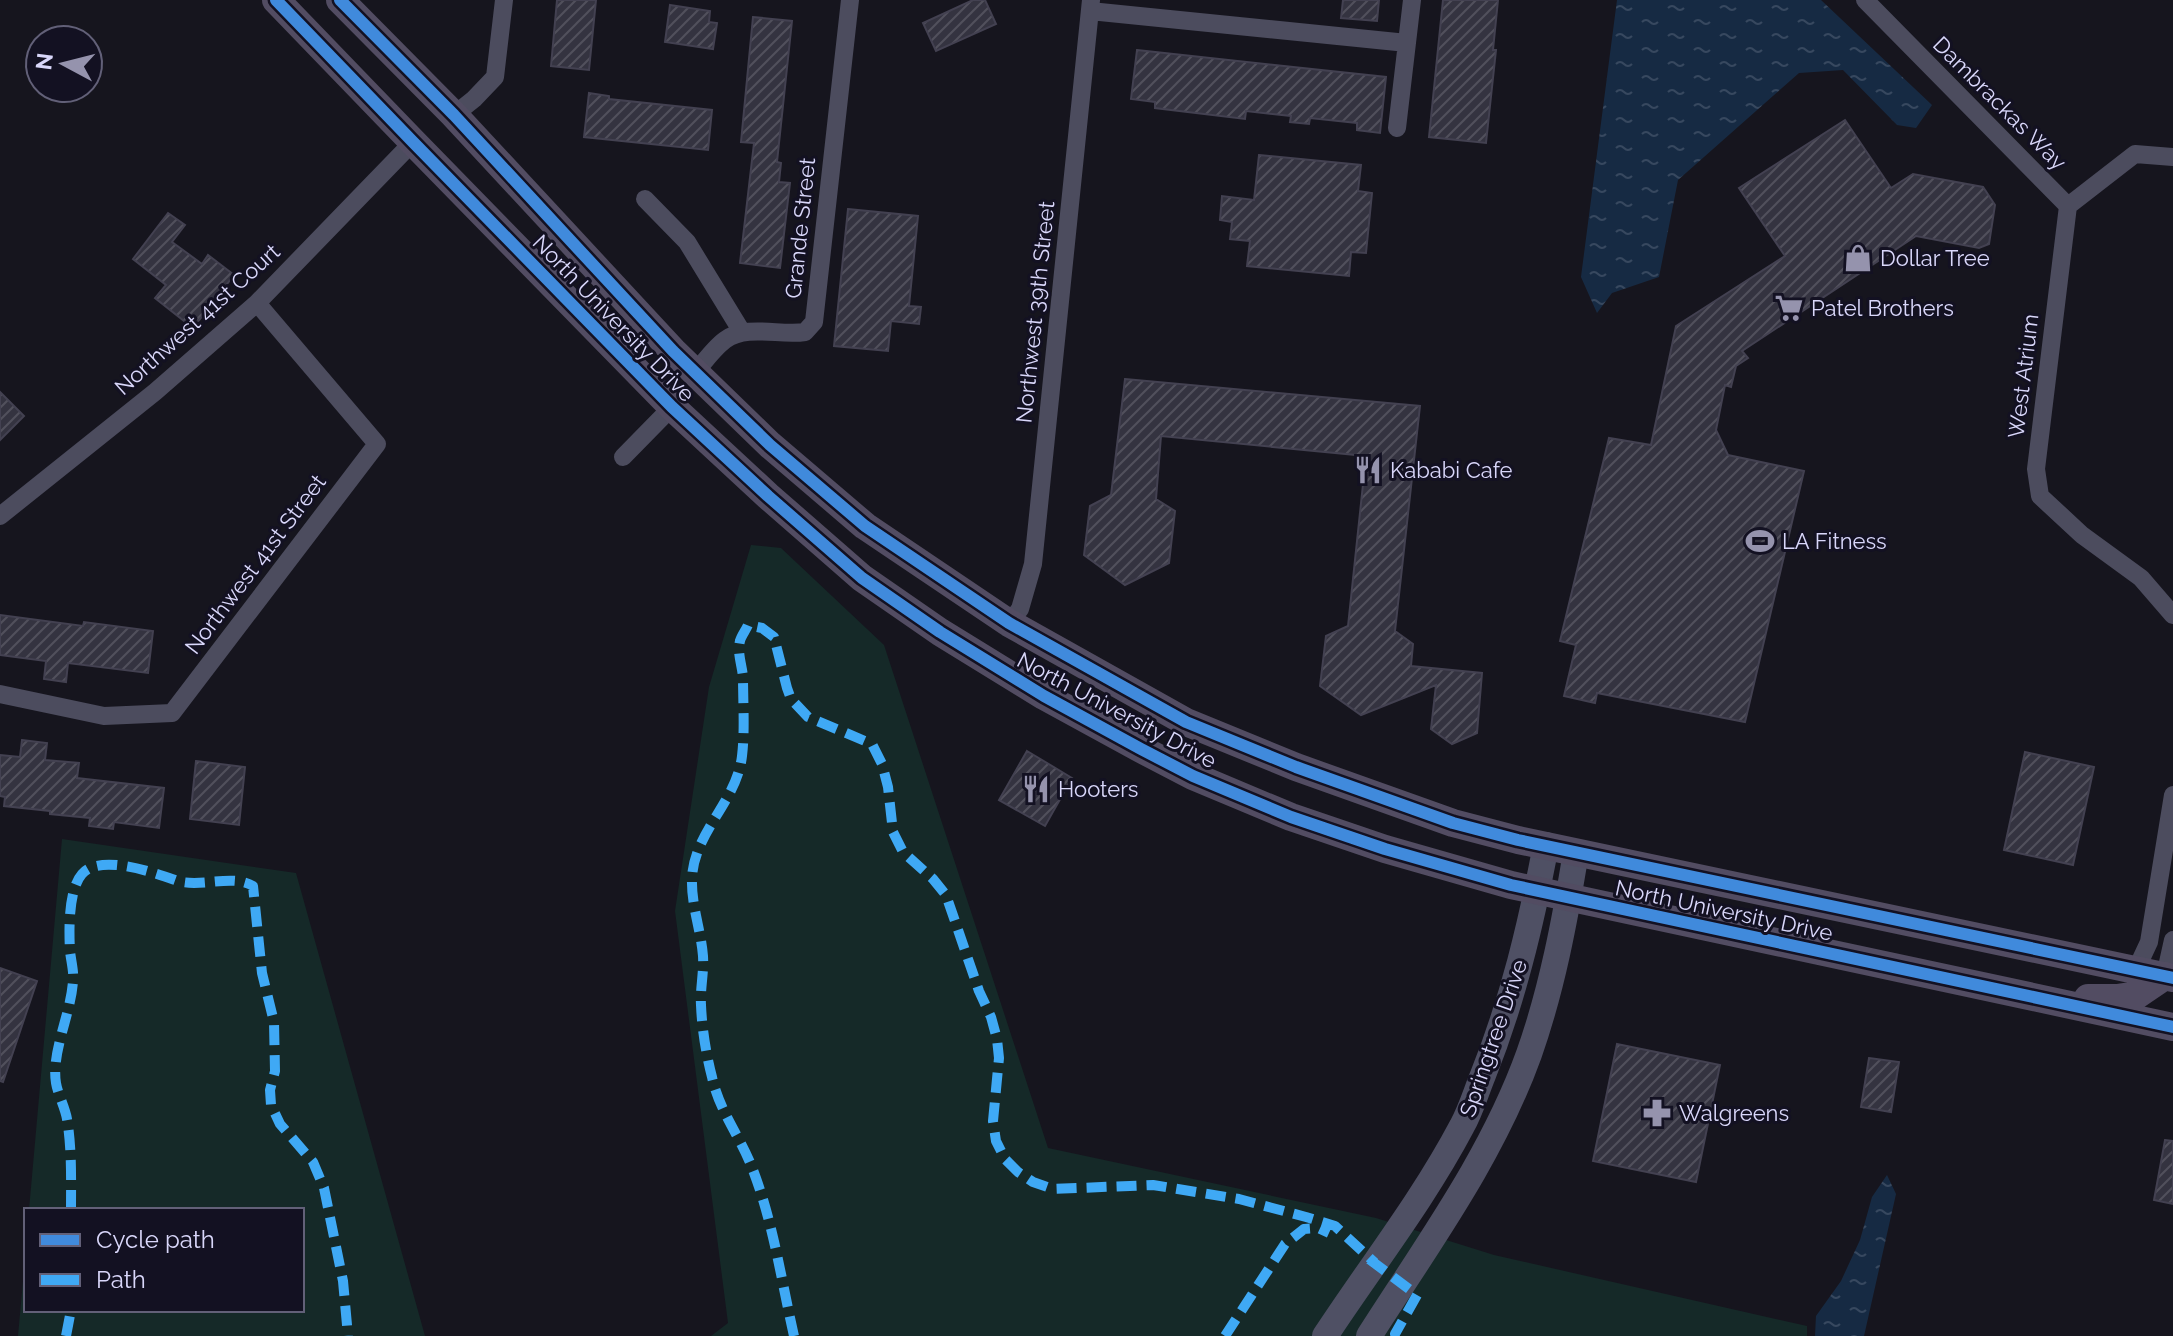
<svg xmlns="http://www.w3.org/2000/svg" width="2173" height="1336" font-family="Raleway,sans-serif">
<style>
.grass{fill:#152928}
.water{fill:url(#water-ripples)}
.building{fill:url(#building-hatch);stroke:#434151;stroke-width:2}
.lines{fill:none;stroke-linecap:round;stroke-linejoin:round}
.street{stroke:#4c4c5e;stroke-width:18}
.secondary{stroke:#4f5064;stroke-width:26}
.primary{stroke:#524c62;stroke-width:28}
.quiet{stroke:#3fa9f5;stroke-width:10;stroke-dasharray:20 10;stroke-linecap:butt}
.cycleway-casing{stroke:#131122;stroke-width:17}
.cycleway{stroke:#408adc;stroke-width:12}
.labels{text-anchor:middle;stroke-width:6;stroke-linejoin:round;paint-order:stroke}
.street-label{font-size:22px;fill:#d9d7fa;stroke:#131122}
.poi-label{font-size:22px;fill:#d9d7fa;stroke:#131122;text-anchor:start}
</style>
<defs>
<pattern id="water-ripples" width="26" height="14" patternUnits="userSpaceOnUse" patternTransform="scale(2)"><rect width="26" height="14" fill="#162a43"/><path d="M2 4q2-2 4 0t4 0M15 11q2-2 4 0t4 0" fill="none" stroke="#37485f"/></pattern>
<pattern id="building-hatch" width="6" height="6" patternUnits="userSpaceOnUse" patternTransform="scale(2)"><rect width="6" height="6" fill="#343340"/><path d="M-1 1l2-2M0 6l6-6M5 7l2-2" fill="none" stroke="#51505c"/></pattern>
</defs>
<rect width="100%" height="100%" fill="#16151e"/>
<path class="grass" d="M751,545L781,548L884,645L1048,1148L1376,1218L1494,1255L1807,1326V1336H711L728,1323L675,911L709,687Z
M62,839L296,873L425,1336H18L26,1248V1310H302V1210H29Z"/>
<path class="water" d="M1617,0H1821L1932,105L1916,128L1897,125L1843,70L1799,73L1678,180L1659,277L1612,293L1597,313L1581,277Z
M1887,1175L1896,1194L1864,1336H1815L1816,1316L1841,1281L1860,1240L1872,1197Z"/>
<path class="building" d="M557,0H596L589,70L551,66Z
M973,0H985L996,24L936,51L923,23Z
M1343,0H1379L1377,21L1341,18Z
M1443,0H1498L1493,50H1496L1486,143L1429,137Z
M670,5L710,11L709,22L717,23L713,49L665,42Z
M753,17L792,21L777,162L781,163L779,182L790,183L780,268L740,263L754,143L741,142Z
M1137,50L1386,77L1380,133L1357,130V123L1310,118L1309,124L1290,122L1291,116L1246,111L1245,119L1155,108V102L1131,99Z
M589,93L609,96V99L712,110L708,150L584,137Z
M1845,120L1891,188L1913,174L1983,187L1995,205L1989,244L1979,248L1916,236L1742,351L1748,358L1736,366L1731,387L1725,385L1716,430L1728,455L1804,471L1745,722L1597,693L1595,703L1564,696L1576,645L1560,641L1609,438L1651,445L1676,326L1785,256L1739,188Z
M1259,155L1361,165L1358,191L1372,193L1366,253L1351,252L1349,276L1247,266L1250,241L1230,239L1232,222L1220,220L1222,196L1254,200Z
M848,209L918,216L909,306L921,307L919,324L891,321L888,351L834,346Z
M168,213L185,225L172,242L202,264L208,255L234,275L193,328L155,298L166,285L133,259Z
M1125,379L1420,406L1395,631L1413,644L1411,666L1482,673L1477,733L1452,744L1431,729L1436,685L1361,715L1320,686L1326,636L1348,626L1366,456L1161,436L1156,499L1175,511L1169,563L1125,585L1084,555L1090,506L1111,495Z
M0,392L24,416L0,440Z
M0,615L83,626L84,622L153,631L148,673L68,663L66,682L44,679L46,661L0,655Z
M22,740L47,743L45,760L79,763L77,778L164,788L159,828L114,822L113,829L89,826L90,818L50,814V811L4,806L5,797L0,796V755L20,757Z
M1027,751L1072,778L1045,826L999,800Z
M2025,752L2094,767L2073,865L2004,850Z
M196,761L245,767L239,825L190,819Z
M0,968L37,981L3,1082L0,1081Z
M1617,1044L1720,1065L1696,1182L1593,1161Z
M1869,1058L1899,1062L1891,1112L1861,1107Z
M2165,1140L2173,1141V1204L2154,1200Z"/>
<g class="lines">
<path class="street" d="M1865,0L2068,206
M1090,11L1407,43
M454,115L474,99L495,77L504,0
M1397,128L1412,0
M2173,157L2135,154L2068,206L2036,469L2040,496L2082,535L2141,578L2173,615
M645,199L687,242L742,332
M695,373C704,362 714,348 725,340C747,324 780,336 805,332L814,322L850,0
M623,457L672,407
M0,516L155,392L257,303L413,142
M1009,623L1020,609L1033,564L1091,0
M0,694L104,716L172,713L377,444L257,303
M2136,970L2149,942L2173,795
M2165,976L2173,940"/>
<path class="secondary" d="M1325,1336C1371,1266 1423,1200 1462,1126C1471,1110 1476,1092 1483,1075C1513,1000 1531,924 1546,845
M1369,1336C1427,1245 1492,1157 1529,1054C1552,989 1565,920 1576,852"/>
<path class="primary" d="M276,0L413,142L672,407L768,496L862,578L940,632L1044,696L1141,749L1193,776L1291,817L1385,849L1511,885L2173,1027
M340,0L454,115L673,351L770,445L865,526L1009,623L1186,722L1296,767L1453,823L1518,840L2173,978
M2088,998H2117L2137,995L2165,976"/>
<path class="quiet" d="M71,1210C71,1180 72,1149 67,1119C65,1107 58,1095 56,1083C51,1052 71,1014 73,981C74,971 71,961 70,951C69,931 68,890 82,874C100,853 155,873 175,880C200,889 231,873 253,886L262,973L274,1022L275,1071L270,1090L271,1105L280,1124L313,1162L324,1188L343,1281L348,1336
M1369,1259L1417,1295L1395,1334L1396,1336
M66,1336L71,1310
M794,1336C781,1279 773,1220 751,1165C739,1135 719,1110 712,1077C706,1054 702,1029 701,1005C700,989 704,973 703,956C701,930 691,905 692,878C694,832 737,801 742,756C745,731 743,703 743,677C742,665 737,653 740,641C741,636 746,630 748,625L762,628L774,637L787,688L791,699L808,717L872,744L882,764L888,787L893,832L903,852L933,879L946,895L979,991L991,1017L997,1039L999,1058L993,1121L996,1141L1005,1159L1018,1172L1033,1182L1053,1189L1153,1185L1239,1199L1306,1217L1335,1226L1375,1263
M1225,1336L1285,1244L1304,1229L1318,1228L1329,1233"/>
<defs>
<path id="cycleway" d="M276,0L413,142L672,407L768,496L862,578L940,632L1044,696L1141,749L1193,776L1291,817L1385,849L1511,885L2173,1027
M340,0L454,115L673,351L770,445L865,526L1009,623L1186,722L1296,767L1453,823L1518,840L2173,978"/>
</defs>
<use href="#cycleway" class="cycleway-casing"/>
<use href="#cycleway" class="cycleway"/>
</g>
<defs>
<symbol id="shop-bare" viewBox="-9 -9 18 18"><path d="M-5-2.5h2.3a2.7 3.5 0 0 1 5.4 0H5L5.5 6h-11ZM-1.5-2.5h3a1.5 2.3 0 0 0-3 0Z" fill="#9593ad" stroke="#131122" stroke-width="2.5" paint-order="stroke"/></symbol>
<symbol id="supermarket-bare" viewBox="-9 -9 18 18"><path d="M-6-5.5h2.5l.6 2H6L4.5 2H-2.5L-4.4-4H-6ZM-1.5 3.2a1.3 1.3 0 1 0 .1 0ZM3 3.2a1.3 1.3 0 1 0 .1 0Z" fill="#9593ad" stroke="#131122" stroke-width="2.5" paint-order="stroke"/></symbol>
<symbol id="restaurant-bare" viewBox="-9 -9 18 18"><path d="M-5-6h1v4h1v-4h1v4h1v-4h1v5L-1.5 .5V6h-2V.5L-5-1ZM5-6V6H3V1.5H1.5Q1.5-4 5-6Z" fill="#9593ad" stroke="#131122" stroke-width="2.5" paint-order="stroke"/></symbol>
<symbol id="stadium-bare" viewBox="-9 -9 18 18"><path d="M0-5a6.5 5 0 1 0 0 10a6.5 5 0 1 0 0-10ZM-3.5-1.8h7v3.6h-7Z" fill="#9593ad" stroke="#131122" stroke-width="2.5" paint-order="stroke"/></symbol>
<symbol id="pharmacy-bare" viewBox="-9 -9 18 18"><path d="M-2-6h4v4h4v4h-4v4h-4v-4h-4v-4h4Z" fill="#9593ad" stroke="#131122" stroke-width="2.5" paint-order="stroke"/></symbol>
</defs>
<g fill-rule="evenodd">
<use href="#shop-bare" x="1838" y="238" width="40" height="40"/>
<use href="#supermarket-bare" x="1769" y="288" width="40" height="40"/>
<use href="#restaurant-bare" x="1348" y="450" width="40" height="40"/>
<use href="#stadium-bare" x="1740" y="521" width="40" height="40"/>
<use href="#restaurant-bare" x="1016" y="769" width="40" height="40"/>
<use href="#pharmacy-bare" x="1637" y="1093" width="40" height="40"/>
</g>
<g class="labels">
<g class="street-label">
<text transform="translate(2000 103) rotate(45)" y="8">Dambrackas Way</text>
<text transform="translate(800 228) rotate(-84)" y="8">Grande Street</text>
<text transform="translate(1035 312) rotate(-84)" y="8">Northwest 39th Street</text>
<text transform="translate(614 318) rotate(46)" y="8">North University Drive</text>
<text transform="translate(197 319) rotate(-42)" y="8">Northwest 41st Court</text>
<text transform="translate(2023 376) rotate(-83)" y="8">West Atrium</text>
<text transform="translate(255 564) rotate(-53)" y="8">Northwest 41st Street</text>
<text transform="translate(1117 710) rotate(28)" y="8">North University Drive</text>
<text transform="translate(1724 910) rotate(12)" y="8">North University Drive</text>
<text transform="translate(1493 1038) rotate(-71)" y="8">Springtree Drive</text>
</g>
<g class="poi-label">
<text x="1880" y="266">Dollar Tree</text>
<text x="1811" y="316">Patel Brothers</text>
<text x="1390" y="478">Kababi Cafe</text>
<text x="1782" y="549">LA Fitness</text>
<text x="1058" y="797">Hooters</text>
<text x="1679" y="1121">Walgreens</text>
</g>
</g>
<rect x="24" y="1208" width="280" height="104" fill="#131122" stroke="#626078" stroke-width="2"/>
<rect x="40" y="1234" width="40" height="12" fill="#408adc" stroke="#626078" stroke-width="2"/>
<text x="96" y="1248" font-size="24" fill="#d9d7fa">Cycle path</text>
<rect x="40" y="1274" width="40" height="12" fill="#3fa9f5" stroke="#626078" stroke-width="2"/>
<text x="96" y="1288" font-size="24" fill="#d9d7fa">Path</text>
<g transform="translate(64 64) rotate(277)"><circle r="38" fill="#131122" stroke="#626078" stroke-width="2"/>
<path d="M0-6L14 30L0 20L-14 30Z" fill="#9593ad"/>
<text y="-12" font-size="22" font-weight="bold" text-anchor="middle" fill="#d9d7fa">N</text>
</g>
</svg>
